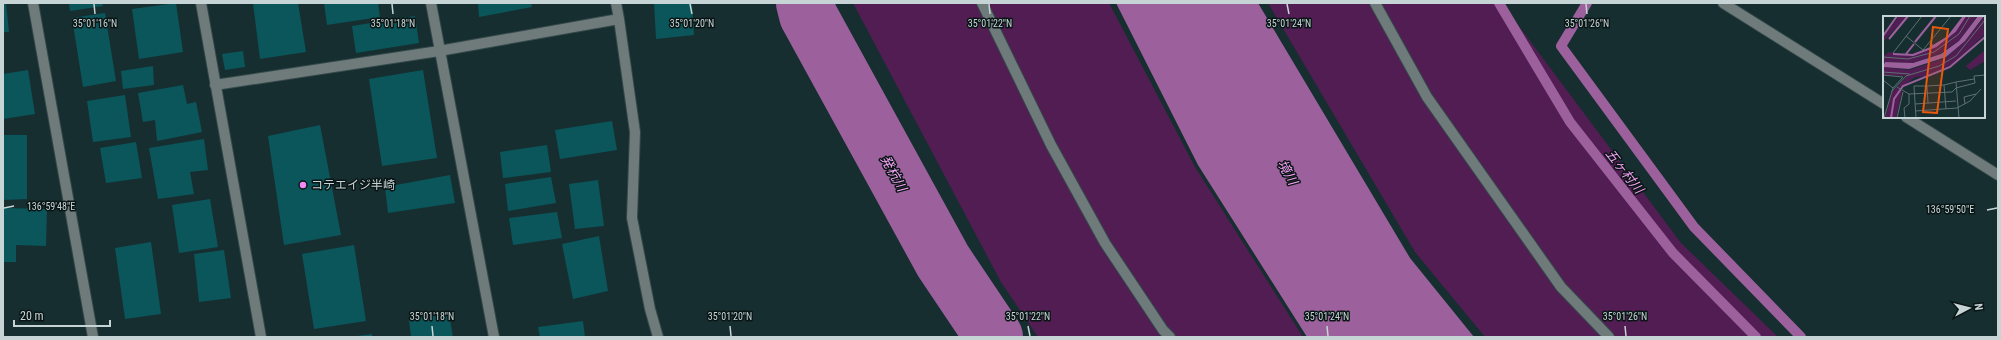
<svg xmlns="http://www.w3.org/2000/svg" width="2001" height="340" font-family="'Roboto Condensed','Noto Sans JP',sans-serif">
<style>
.green{fill:#511d53}
.water{fill:#9c619d}
.lines{fill:none;stroke-linecap:round;stroke-linejoin:round}
.stream{stroke:#9c619d;stroke-width:10}
.river{stroke:#9c619d;stroke-width:58}
.building{fill:#0a565b}
.minor-casing{stroke:#33494a;stroke-width:12}
.minor{stroke:#6f7a7b;stroke-width:10}
.ticks{fill:none;stroke:#c6d4d5;stroke-width:1.5}
.poi-dot{fill:#f18af4;stroke:#0a1515;stroke-width:1.5}
.labels{text-anchor:middle;stroke-width:3;stroke-linejoin:round;paint-order:stroke}
.poi-label{font-size:12px;fill:#c6d4d5;stroke:#0a1515;text-anchor:start}
.water-label{font-size:13px;font-style:italic;fill:#f4a3f5;stroke:#0a1515}
.inset-river{fill:none;stroke:#9c619d;stroke-width:2}
.inset-road{fill:none;stroke:#5d7072;stroke-width:1}
.view{fill:#e8590c;fill-opacity:0.15;stroke:#e8590c;stroke-width:2}
.inset-edge{fill:none;stroke:#c6d4d5;stroke-width:2}
.ticks-label{font-size:10px;text-anchor:middle;fill:#c6d4d5;stroke:#0a1515;stroke-width:3;stroke-linejoin:round;paint-order:stroke}
</style>
<rect width="100%" height="100%" fill="#172e30"/>
<path class="green" d="M853,3H1109L1195,167L1303,337H1038L1001,282Z
M1268,3H1504L1512,17L1681,243L1778,337H1485L1415,252Z"/>
<path class="water" d="M1116,3H1258L1410,258L1474,337H1307L1198,165Z"/>
<g class="lines">
<path class="stream" d="M1499,3L1570,122L1673,253L1756,337
M1587,3L1561,46L1694,227L1801,337"/>
<path class="river" d="M805,3L808,15L943,261L994,337"/>
</g>
<path class="building" d="M3,3H6L9,32H3Z
M69,3H102L103,6L70,11Z
M176,3L183,52L139,59L132,9Z
M253,3H298L306,52L260,59Z
M324,3H378L380,17L327,25Z
M478,3H531L532,7L479,17Z
M654,3H692L694,35L656,39Z
M105,13L116,81L83,87L72,18Z
M415,16L419,43L356,53L352,26Z
M243,51L245,67L225,70L222,54Z
M153,66L154,85L123,89L121,71Z
M28,70L35,114L3,119V74Z
M423,70L437,158L382,166L369,79Z
M183,85L187,104L196,102L202,132L157,141L155,120L143,122L138,93Z
M125,95L131,137L93,142L87,101Z
M612,121L617,150L560,159L555,130Z
M320,125L341,235L284,245L268,136Z
M3,135H27V199L3,200Z
M204,139L208,170L190,172L194,194L158,199L149,148Z
M136,142L142,178L106,183L100,148Z
M547,145L551,172L503,178L500,152Z
M450,175L455,203L388,213L385,187Z
M551,177L556,203L508,211L505,184Z
M598,180L604,226L575,229L569,184Z
M210,199L218,247L179,253L172,205Z
M3,208L47,209L46,246L16,245V262H3Z
M557,212L562,238L513,245L509,218Z
M599,236L608,291L573,299L562,244Z
M151,242L161,314L125,319L115,248Z
M354,245L366,321L314,329L302,254Z
M224,250L231,298L199,302L194,254Z
M449,313L453,337H411L409,320Z
M583,321L585,337H540L538,327Z
M372,334V337H357V336Z"/>
<g class="lines">
<defs>
<path id="minor" d="M33,3L93,337
M201,3L261,337
M431,3L494,337
M616,3L619,19
M982,3L1051,145L1105,243L1163,330L1170,337
M1375,3L1427,97L1561,287L1609,337
M1723,3L1884,104
M215,85L439,51L619,19L635,132L632,218L650,309L658,337
M1906,117L1998,175"/>
</defs>
<use href="#minor" class="minor-casing"/>
<use href="#minor" class="minor"/>
</g>
<path class="ticks" d="M94,4L95,14M392,4L393,14M690,4L692,14M989,4L990,14M1287,4L1289,14M1586,4L1587,14M4,208L14,206M1987,210L1997,208M432,326L433,336M730,326L731,336M1028,326L1030,336M1327,326L1328,336M1625,326L1626,336"/>
<circle class="poi-dot" cx="303" cy="185" r="4"/>
<g class="labels">
<g class="poi-label">
<text x="311" y="189">コテエイジ半崎</text>
</g>
<g class="water-label">
<text transform="translate(1625 171) rotate(52)" y="5">五ヶ村川</text>
<text transform="translate(1288 172) rotate(61)" y="5">境川</text>
<text transform="translate(894 173) rotate(61)" y="5">発杭川</text>
</g>
</g>
<g transform="translate(1883 16)">
<rect width="102" height="102" fill="#172e30"/>
<path d="M16,0H24L0,26V22ZM81,0H94L76,25L58,37L30,47L0,46V38L3,39L5,36L24,39L49,32L68,19ZM102,0L100,12L102,18L70,48L42,60L32,61L17,72L15,70L24,60L0,59V51L26,54L63,42L82,25ZM102,34V45L87,54L83,50ZM14,71L19,76L13,102H2L9,76Z" fill="#511d53"/>
<path d="M95,0H101L82,25L63,41L26,53L0,51L2,46L30,47L58,38L76,25Z" fill="#9c619d"/>
<path class="inset-river" d="M0,20L14,0M6,23L25,0M32,26L53,0M47,28L50,30L65,21L81,0M10,38L30,39L53,30L72,15L82,0M23,38L31,28M8,102L11,83L20,70L67,51L102,21"/>
<path class="inset-road" d="M23,20L40,34L68,0M10,37L39,0M0,41L25,43L51,36L76,18L87,0M0,56L27,58M0,59L20,61L10,72M0,64L10,72L1,102M14,71L26,78L69,76L73,72L92,67L91,60L102,59M8,76L23,60L56,50L73,40L102,4M45,87L44,70L61,69M32,88L73,85M82,88L81,81L93,78M63,93L61,69L73,66M32,95L74,92L87,85L98,73M14,102L20,76M22,102L21,92L26,88V78M33,102L31,70H44M76,102L73,66L91,63"/>
<path class="view" d="M50,11L65,13L54,97L40,96Z"/>
<rect width="102" height="102" class="inset-edge"/>
</g>
<g class="ticks-label">
<text x="95" y="27">35°01'16"N</text>
<text x="393" y="27">35°01'18"N</text>
<text x="692" y="27">35°01'20"N</text>
<text x="990" y="27">35°01'22"N</text>
<text x="1289" y="27">35°01'24"N</text>
<text x="1587" y="27">35°01'26"N</text>
<text x="51" y="210">136°59'48"E</text>
<text x="1950" y="213">136°59'50"E</text>
<text x="432" y="320">35°01'18"N</text>
<text x="730" y="320">35°01'20"N</text>
<text x="1028" y="320">35°01'22"N</text>
<text x="1327" y="320">35°01'24"N</text>
<text x="1625" y="320">35°01'26"N</text>
</g>
<rect width="2001" height="340" fill="none" stroke="#c6d4d5" stroke-width="8"/>
<g transform="translate(1969 308) rotate(83)" stroke="#0a1515" stroke-width="3" paint-order="stroke">
<path d="M0-3L7 15L0 10L-7 15Z" fill="#c6d4d5"/>
<text y="-6" font-size="11" font-weight="bold" text-anchor="middle" fill="#c6d4d5">N</text>
</g>
<path d="M14 320v6h96v-6" fill="none" stroke="#c6d4d5" stroke-width="2"/>
<text x="20" y="320" font-size="12" fill="#c6d4d5" stroke="#0a1515" stroke-width="3" paint-order="stroke">20 m</text>
</svg>
